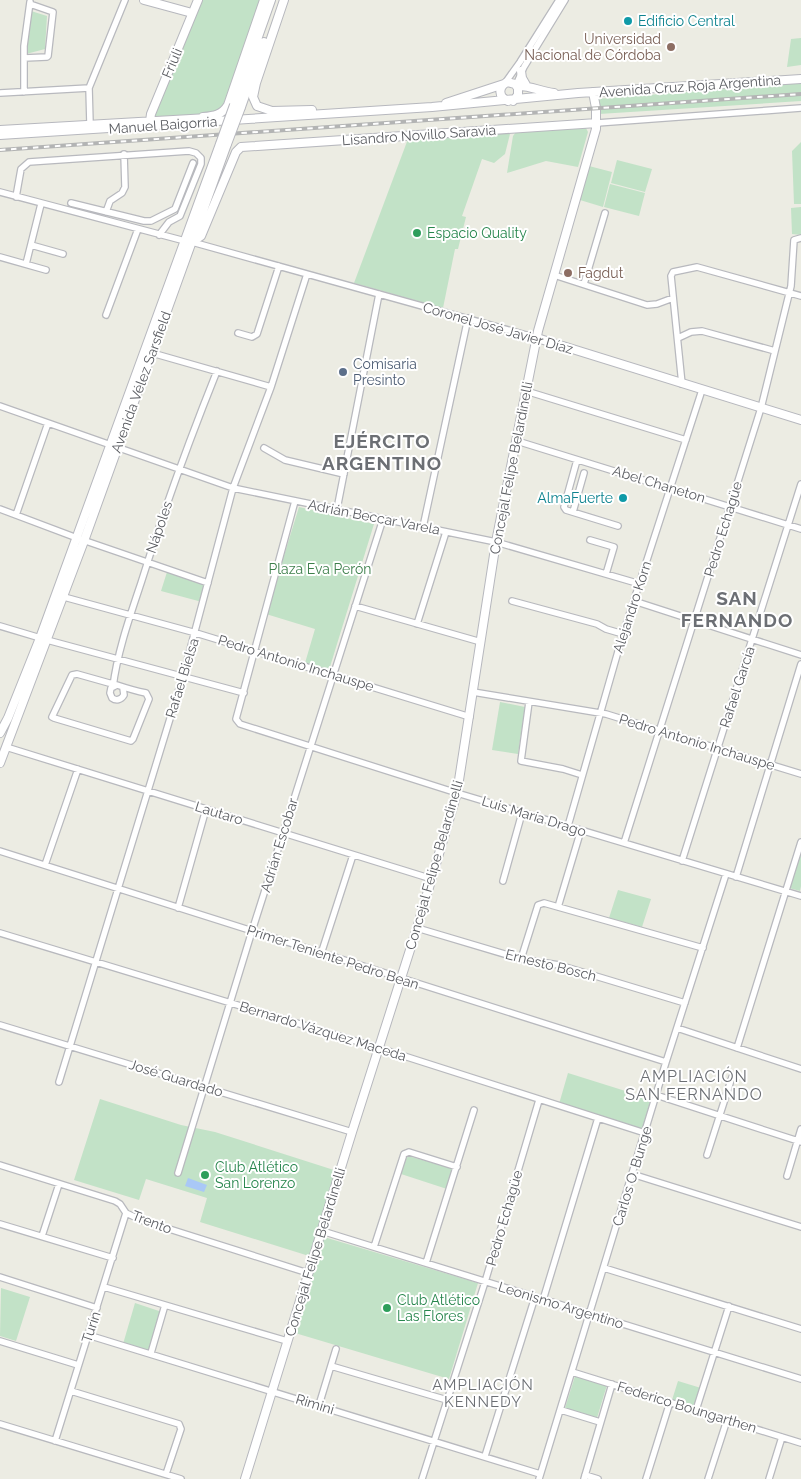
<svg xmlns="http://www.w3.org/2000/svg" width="801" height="1479" font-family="Raleway,sans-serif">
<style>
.green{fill:#c2e2c7}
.water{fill:#a9c8f6}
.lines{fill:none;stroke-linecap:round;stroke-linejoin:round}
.street-casing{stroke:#b8b9be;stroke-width:8}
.secondary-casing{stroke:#b7b8be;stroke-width:10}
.street{stroke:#fff;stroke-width:5.5}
.secondary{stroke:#fff;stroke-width:8}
.rail-casing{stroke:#b3b4b4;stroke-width:4}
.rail{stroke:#fff;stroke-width:2;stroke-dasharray:5.5;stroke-linecap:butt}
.secondary-bridge-casing{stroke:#b7b8be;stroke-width:10;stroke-linecap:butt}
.secondary-bridge{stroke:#fff;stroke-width:8}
.culture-dot{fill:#0f9aa8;stroke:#fff;stroke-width:2}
.education-dot{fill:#8d6e63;stroke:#fff;stroke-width:2}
.leisure-dot{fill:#2e9e5b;stroke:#fff;stroke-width:2}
.service-dot{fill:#5c6f8a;stroke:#fff;stroke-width:2}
.labels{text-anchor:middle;stroke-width:4;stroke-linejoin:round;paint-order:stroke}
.culture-label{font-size:14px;fill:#0d838f;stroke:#fff;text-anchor:start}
.education-label{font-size:14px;fill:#785e54;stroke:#fff;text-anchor:end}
.street-label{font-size:14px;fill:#5b5d62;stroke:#fff}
.leisure-label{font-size:14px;fill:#27864d;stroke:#fff;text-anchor:start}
.service-label{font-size:14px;fill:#4e5e75;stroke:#fff;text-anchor:start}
.park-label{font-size:14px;fill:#3d7f4b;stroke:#fff}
.neighbourhood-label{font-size:15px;letter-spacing:1px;fill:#6c6f74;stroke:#fff}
.quarter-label{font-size:16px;letter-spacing:1px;fill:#6c6f74;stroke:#fff}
.district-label{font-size:19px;font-weight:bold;letter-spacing:1px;fill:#6c6f74;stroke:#fff}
</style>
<rect width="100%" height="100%" fill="#ecece3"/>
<path class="green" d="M198,0H264L222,113L150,121Z
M31,11L47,16L45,49L26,54Z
M801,38V65L787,67L791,39Z
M801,83V101L599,114L596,99Z
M586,128L588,132L578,167L546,161L507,173L513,136L516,132Z
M511,130L505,154L494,163L482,159L462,216L466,217L458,249H455L443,308L354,283L408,139Z
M801,142V204H794L792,151Z
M617,160L652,169L645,192L611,183Z
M589,166L612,172L603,207L580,200Z
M610,184L645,193L639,216L604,207Z
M801,207V235L792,234L791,208Z
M299,507L374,524L329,670L305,663L315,629L266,614Z
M167,572L208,583L202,602L161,591Z
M500,702L525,707L518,754L492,750Z
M801,850V886L800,891L789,888Z
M618,890L651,899L642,927L609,918Z
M568,1073L651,1099L642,1129L559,1104Z
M100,1099L181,1125L215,1132L337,1171L309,1256L200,1222L207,1198L146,1179L139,1200L74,1180Z
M408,1156L451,1168L453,1171L447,1189L401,1174L406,1159Z
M324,1237L478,1283L449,1379L295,1333Z
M1,1288L30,1297L16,1341L0,1336Z
M135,1303L162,1312L150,1352L123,1344Z
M575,1376L607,1385L597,1418L565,1408Z
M678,1381L701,1388L694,1407L672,1400Z"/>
<path class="water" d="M188,1178L207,1185L204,1192L185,1186Z"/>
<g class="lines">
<defs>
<path id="street" d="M24,58L47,57L48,56L53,12L30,4
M505,83L520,62L559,0
M516,85L524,67L565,0
M24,92V46L30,2
M0,93L89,88
M597,123L801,108
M90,124L89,88L125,0
M0,192L185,241
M16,197L21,169L29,162L189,151L196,153L201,158V164L180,216L169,222L159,235
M71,203L144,221H151L175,209L193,163
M106,212L110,201L122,193L125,187L124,154
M192,242L537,338
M31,245L63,254
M0,257L46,270
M26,264L41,204
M554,275L647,305L657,304L673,298
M584,284L605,213
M106,315L138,229
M238,333L252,337L257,334L279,266
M678,338L691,332L702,331L775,351
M152,353L271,387
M682,384L671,276L673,272L697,267L801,296
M526,391L686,440
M0,406L233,488L496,542L640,584
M517,441L801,529
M264,448L285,460L344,474
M577,460L564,507L566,510L618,526
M295,501L236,719L240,724L457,793L801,896
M0,509L77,538L208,583
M337,509L379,294
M573,512L584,473
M16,515L48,423
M423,527L468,318
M590,540L614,547L606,574
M64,597L196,633L470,717
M512,601L597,624L606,629L623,634
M634,601L801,655
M355,606L481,642
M417,624L446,532
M0,626L47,640L244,693
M113,683H109L77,674L72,675L52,717L54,718L131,741L133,739L149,699L146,693C136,691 126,688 117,685L111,688L110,693L112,698C116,701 121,700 124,695L123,688
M113,687C117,653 130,616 141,583C163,512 189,441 217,371
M473,692L606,714L801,774
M529,702L521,761L563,769L582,775
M6,747L432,879
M568,826L623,634L702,390
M624,843L761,408L791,286L794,240L801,238
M0,851L666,1062
M682,861L801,484
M45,865L78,769
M736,877L801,664
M503,881L522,813
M558,907L581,830
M178,908L206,809
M417,928L521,959L559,965L685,1003
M0,933L379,1048L645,1133
M321,954L353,855
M521,959L538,905L544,903L703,948
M0,1025L352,1132
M677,1028L801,1069
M737,1048L801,842
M59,1082L183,676L233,488L271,387L307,274
M656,1095L801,1142
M707,1155L732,1077
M0,1165L115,1201L120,1204L126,1213L141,1220L308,1273
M178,1173L252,931L383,519
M632,1174L801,1227
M787,1176L801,1129
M0,1224L113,1258
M322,1231L801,1379
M42,1236L59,1184
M374,1247L404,1154L409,1152L457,1167
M426,1263L474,1110
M604,1268L801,1329
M0,1277L97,1308
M104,1287L287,1341
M543,1300L598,1118
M88,1335L540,1474
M0,1341L78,1365
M151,1353L165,1305
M331,1366L447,1400
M572,1372L801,1443
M71,1391L179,1424L181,1429L166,1474
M319,1405L336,1349
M561,1410L600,1422
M696,1410L729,1306
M0,1424L181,1479
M55,1441L126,1213
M485,1456L535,1297
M585,1475L598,1479
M422,1479L485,1282L539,1100
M539,1479L666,1062L726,874
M584,1479L612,1384
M646,1479L670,1402
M708,1479L727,1420
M769,1479L782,1437"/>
<path id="secondary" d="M144,0L192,13
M284,0L256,83L253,97L257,106L272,111L312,110
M521,71L522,78L526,85
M517,86C530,85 541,92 554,93
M508,101C498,97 498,87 507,82L515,84L518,88V95L513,101
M446,103L504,84
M234,105L271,0
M241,107L264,42
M203,117C214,116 222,115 228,105L264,0
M150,121L151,114L198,0
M0,130L208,118
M0,135L432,107L578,93L801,79
M192,242L201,236L236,152L241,147L597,123
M537,338L801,420
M0,733L8,718L40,638L220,144
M0,763L84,541L227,144
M245,1479L352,1132L417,928L457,793L496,542L538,331L596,129V108L593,92"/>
</defs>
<use href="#street" class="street-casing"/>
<use href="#secondary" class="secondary-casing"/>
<use href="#street" class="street"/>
<use href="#secondary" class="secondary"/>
<defs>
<path id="rail" d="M0,150L801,94"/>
</defs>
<use href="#rail" class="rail-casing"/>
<use href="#rail" class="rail"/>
<defs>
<path id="secondary-bridge" d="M220,144L234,105
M227,144L241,107"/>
</defs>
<use href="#secondary-bridge" class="secondary-bridge-casing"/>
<use href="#secondary-bridge" class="secondary-bridge"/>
</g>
<g class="culture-dot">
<circle cx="628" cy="21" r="5"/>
<circle cx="623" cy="498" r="5"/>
</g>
<g class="education-dot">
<circle cx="671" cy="47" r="5"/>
<circle cx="568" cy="273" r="5"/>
</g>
<g class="leisure-dot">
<circle cx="417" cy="233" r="5"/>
<circle cx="205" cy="1175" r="5"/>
<circle cx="387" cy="1308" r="5"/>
</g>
<circle class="service-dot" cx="343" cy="372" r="5"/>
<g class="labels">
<g class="culture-label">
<text x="638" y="26">Edificio Central</text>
<text x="613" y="503" text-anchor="end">AlmaFuerte</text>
</g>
<g class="education-label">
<text x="661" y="44">Universidad<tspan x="661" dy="16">Nacional de Córdoba</tspan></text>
<text x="578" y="278" text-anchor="start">Fagdut</text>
</g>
<g class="street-label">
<text transform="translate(172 63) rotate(-67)" y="5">Friuli</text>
<text transform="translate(690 86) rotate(-4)" y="5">Avenida Cruz Roja Argentina</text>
<text transform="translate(163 125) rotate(-4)" y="5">Manuel Baigorria</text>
<text transform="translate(419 135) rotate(-4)" y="5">Lisandro Novillo Saravia</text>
<text transform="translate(498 328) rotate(16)" y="5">Coronel José Javier Díaz</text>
<text transform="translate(141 382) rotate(-70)" y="5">Avenida Vélez Sarsfield</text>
<text transform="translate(511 468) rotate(-79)" y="5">Concejal Felipe Belardinelli</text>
<text transform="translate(659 484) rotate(17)" y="5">Abel Chaneton</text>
<text transform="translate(374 517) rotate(11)" y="5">Adrián Beccar Varela</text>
<text transform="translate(159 527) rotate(-71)" y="5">Nápoles</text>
<text transform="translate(723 529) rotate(-73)" y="5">Pedro Echagüe</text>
<text transform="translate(632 607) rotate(-72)" y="5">Alejandro Korn</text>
<text transform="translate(296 663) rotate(17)" y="5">Pedro Antonio Inchauspe</text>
<text transform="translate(182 678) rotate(-73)" y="5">Rafael Bielsa</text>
<text transform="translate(737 687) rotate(-72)" y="5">Rafael García</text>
<text transform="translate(697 742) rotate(17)" y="5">Pedro Antonio Inchauspe</text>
<text transform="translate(219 813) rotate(17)" y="5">Lautaro</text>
<text transform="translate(534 816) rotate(17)" y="5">Luis María Drago</text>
<text transform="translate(279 845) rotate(-73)" y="5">Adrián Escobar</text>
<text transform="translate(434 865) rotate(-74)" y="5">Concejal Felipe Belardinelli</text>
<text transform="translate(333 957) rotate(18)" y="5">Primer Teniente Pedro Bean</text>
<text transform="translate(551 965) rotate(14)" y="5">Ernesto Bosch</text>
<text transform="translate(323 1031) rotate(17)" y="5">Bernardo Vázquez Maceda</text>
<text transform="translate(176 1078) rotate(17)" y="5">José Guardado</text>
<text transform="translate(632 1176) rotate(-73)" y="5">Carlos O. Bunge</text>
<text transform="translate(504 1218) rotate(-74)" y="5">Pedro Echagüe</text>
<text transform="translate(152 1222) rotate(21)" y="5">Trento</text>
<text transform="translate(315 1252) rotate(-73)" y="5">Concejal Felipe Belardinelli</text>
<text transform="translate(561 1305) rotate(17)" y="5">Leonismo Argentino</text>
<text transform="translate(91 1327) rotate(-72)" y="5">Turín</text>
<text transform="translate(315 1404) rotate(17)" y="5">Rimini</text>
<text transform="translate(687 1407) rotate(17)" y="5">Federico Boungarthen</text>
</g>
<g class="leisure-label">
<text x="427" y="238">Espacio Quality</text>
<text x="215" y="1172">Club Atlético<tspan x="215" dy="16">San Lorenzo</tspan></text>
<text x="397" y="1305">Club Atlético<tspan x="397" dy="16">Las Flores</tspan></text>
</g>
<g class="service-label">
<text x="353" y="369">Comisaria<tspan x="353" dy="16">Presinto</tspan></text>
</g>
<g class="park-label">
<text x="320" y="574">Plaza Eva Perón</text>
</g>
<g class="neighbourhood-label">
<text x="483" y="1390">AMPLIACIÓN<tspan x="483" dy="17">KENNEDY</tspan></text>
</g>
<g class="quarter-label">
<text x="694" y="1082">AMPLIACIÓN<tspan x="694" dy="18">SAN FERNANDO</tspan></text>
</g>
<g class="district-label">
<text x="382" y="448">EJÉRCITO<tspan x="382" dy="22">ARGENTINO</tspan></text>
<text x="737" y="605">SAN<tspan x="737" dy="22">FERNANDO</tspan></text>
</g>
</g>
</svg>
